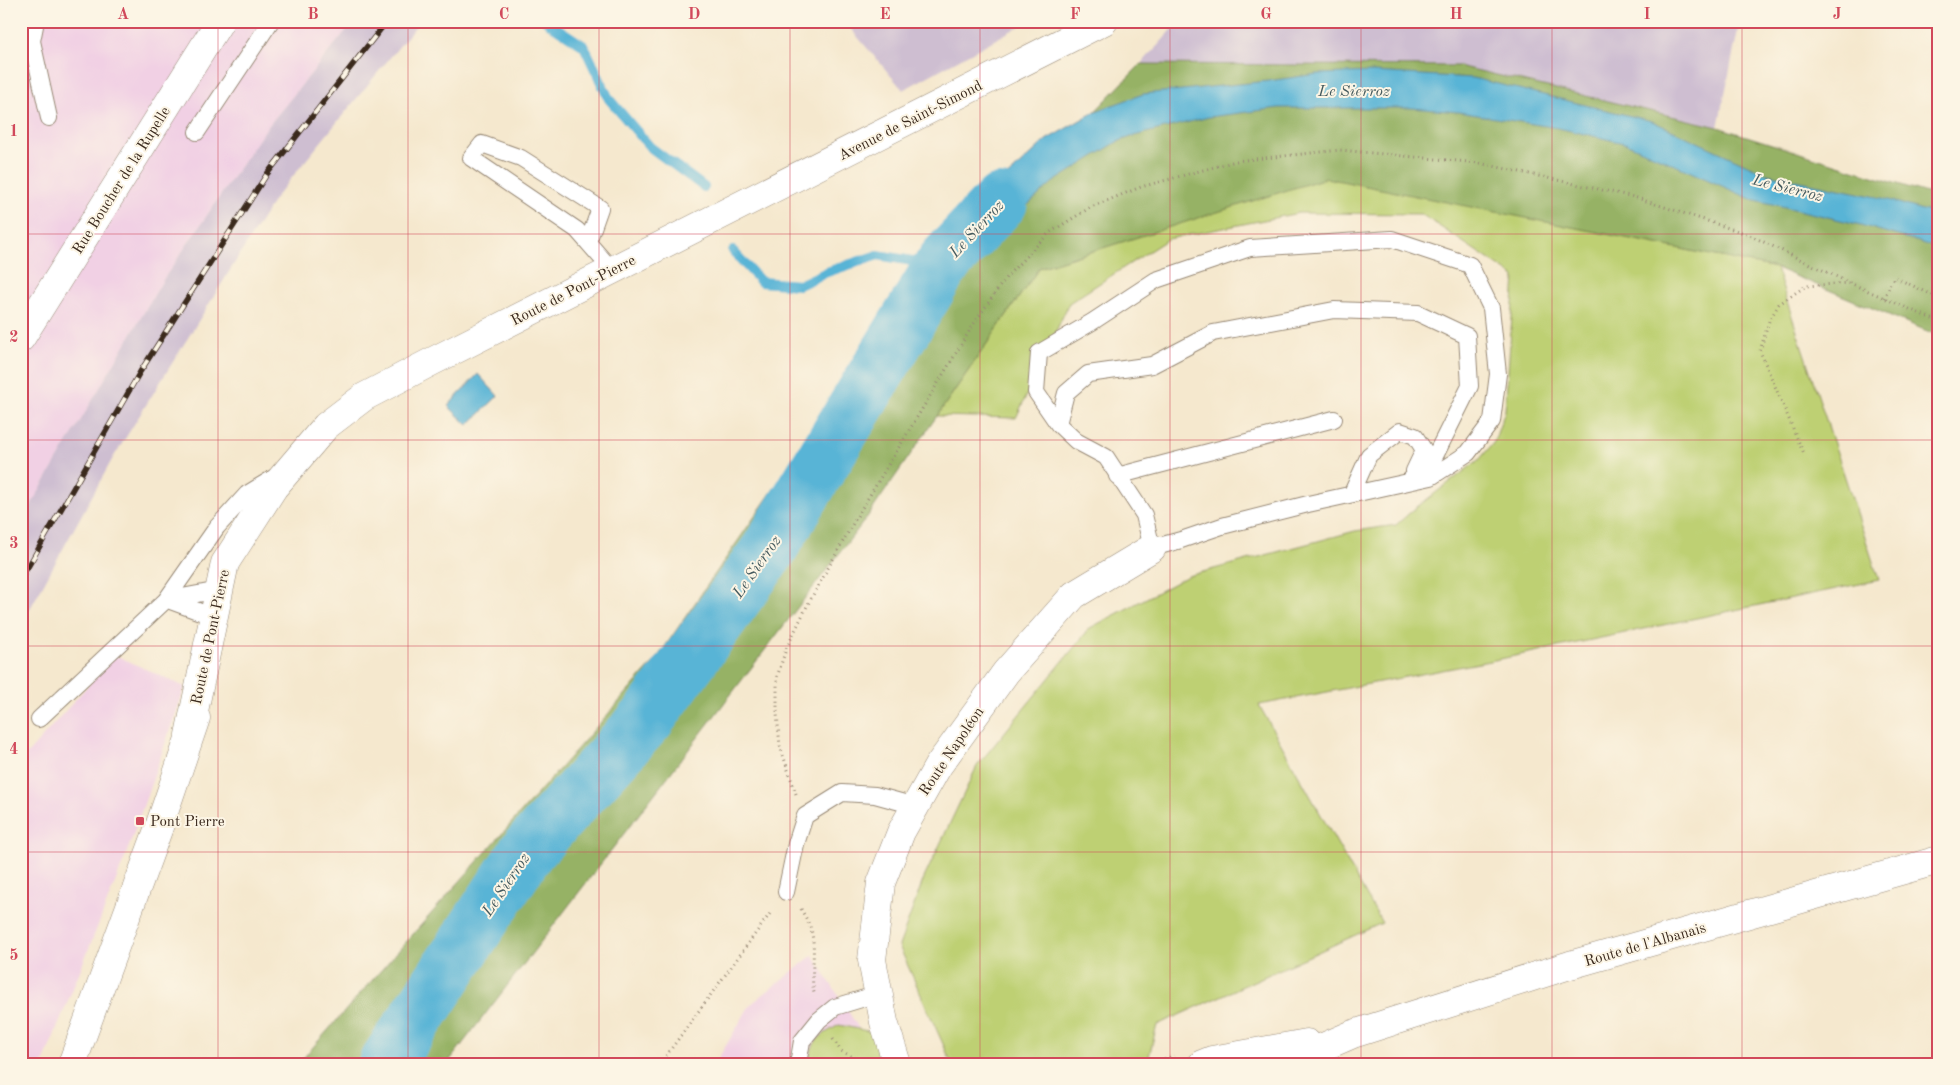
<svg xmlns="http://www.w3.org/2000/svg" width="1960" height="1085" font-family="'Old Standard TT',serif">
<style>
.built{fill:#f1d0e4}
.industrial{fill:#cebed1}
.green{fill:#bed073;stroke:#7c7d48}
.forest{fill:#96b265;stroke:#686e42}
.water{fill:#58b4d6;stroke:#4a6f7a}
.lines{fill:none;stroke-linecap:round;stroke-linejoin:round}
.stream{stroke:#58b4d6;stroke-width:10}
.river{stroke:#58b4d6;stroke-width:56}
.service-casing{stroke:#988976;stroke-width:18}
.minor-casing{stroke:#988976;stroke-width:29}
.tertiary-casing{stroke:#988976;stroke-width:29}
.secondary-casing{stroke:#988976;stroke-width:29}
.primary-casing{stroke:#988976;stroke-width:29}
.path{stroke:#988976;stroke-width:3;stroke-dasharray:1 4;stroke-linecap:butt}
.service{stroke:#fff;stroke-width:16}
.minor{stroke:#fff;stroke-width:28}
.tertiary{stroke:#fff;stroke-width:28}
.secondary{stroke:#fff;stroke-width:28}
.primary{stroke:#fff;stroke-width:28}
.rail-casing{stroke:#3b2a1e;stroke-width:5.5}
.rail{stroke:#fcf5e5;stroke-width:4;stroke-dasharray:11;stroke-linecap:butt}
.grid{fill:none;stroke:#d1495b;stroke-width:1;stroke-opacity:0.55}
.poi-dot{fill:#d1495b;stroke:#fcf5e5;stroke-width:2}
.labels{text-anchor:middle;stroke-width:4;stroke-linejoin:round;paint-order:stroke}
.street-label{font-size:15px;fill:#3b2a1e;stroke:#fcf5e5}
.poi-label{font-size:15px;fill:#3b2a1e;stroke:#fcf5e5;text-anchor:start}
.water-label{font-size:16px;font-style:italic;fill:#455a5e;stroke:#fcf5e5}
.neatline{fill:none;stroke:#d1495b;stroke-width:2}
.grid-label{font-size:16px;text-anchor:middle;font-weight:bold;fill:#d1495b}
</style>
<rect width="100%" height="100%" fill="#fcf5e5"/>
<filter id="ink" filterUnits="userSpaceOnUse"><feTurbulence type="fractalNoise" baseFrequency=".02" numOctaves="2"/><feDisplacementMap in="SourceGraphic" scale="10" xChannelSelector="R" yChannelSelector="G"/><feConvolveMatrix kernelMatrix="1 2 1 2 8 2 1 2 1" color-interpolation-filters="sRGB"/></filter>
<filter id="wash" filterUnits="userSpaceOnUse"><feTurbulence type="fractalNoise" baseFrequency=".0096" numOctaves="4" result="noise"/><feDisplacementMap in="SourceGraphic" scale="20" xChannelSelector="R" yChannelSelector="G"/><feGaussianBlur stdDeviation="1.12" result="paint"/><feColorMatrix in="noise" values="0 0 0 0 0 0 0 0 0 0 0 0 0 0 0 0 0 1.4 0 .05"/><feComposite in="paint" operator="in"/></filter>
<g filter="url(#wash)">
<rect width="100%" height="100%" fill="#f5e8ce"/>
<path class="built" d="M21,21H354L265,130L163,280L21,522Z
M115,655L185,687L126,855L44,1061L42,1064H21V761Z
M813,955L881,1064H715L750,1005Z"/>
<path class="industrial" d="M354,21H420L275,198L113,458L21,625V522L163,280L265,130Z
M844,21H1029L903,90Z
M1180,21H1740L1718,127L1458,66L1141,64Z"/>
<path class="green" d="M1326,177L1776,268L1879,580L1505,658L1259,705L1382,923L1157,1025L1147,1064H952L899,946L924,878L977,766L1090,628L1188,576L1355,531L1396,525L1413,510L1480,459L1494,442L1505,411L1515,277L1421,214L1299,213L1168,239L1069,303L1016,418L937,416L1039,268Z
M839,1025L872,1032L886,1064H807C814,1039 816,1038 839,1025Z"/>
<path class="forest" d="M1141,64L1458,66L1718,127L1939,197V336L1776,268L1326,178L1039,268L868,516L447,1064H298L655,661L887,325Z"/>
<path class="water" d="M1374,72L1473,78L1652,121L1767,174L1882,198L1939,215V248L1857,224L1751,199L1628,144L1558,128L1458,112L1412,108H1279L1209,117L1134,136L1117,142L1052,183L997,233L966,264L929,255L983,199L1046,140L1096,111L1143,94L1268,81L1317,74Z
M478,374L498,396L468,425L448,406Z"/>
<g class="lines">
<path class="stream" d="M546,21L584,46L609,99L650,147L704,187
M733,251L761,282L799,285L827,272L878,255L918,262L939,270"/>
<path class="river" d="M386,1064L527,851L647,719L768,551L939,270L946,260L1000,202"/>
</g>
</g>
<g filter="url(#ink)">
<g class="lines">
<defs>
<path id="service" d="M36,21L32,41L49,118
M197,132L271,21
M1392,239L1470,265L1491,308L1498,374L1492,421L1468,453L1431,477L1308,504L1222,526L1181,540L1152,548L1144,515L1106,457L1076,441L1058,424L1036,392L1039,353L1092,322L1156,280L1250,248Z
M588,242L600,208L521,158L482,144L471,158L577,230L612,270
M1058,424L1066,393L1088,374L1152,365L1213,333L1334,310L1418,313L1467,336L1470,386L1435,456L1410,480
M1117,476L1334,419
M1352,493L1369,455L1400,431L1415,436L1424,450L1414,471
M166,600L219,590
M168,600L214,617
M39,719L166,600L217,527L247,494L275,477
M786,892L796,844L805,816L842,793L875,795L915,806
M798,1064L802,1041L819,1020L835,1007L878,994"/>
<path id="minor" d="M897,1064L884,1022L872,960L881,883L901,832L938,766L1006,672L1074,595L1152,548"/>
<path id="tertiary" d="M21,338L220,21"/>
<path id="secondary" d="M189,735L225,563L274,487L326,426L364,397L431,362L1104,21
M72,1064L158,830L196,718"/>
<path id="primary" d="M1202,1064L1212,1060L1307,1043
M1284,1064L1353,1034L1570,965L1939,860"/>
</defs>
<use href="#service" class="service-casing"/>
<use href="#minor" class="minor-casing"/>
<use href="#tertiary" class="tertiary-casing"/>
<use href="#secondary" class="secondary-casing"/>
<use href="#primary" class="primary-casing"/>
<path class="path" d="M1884,298L1894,277L1939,298
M1803,452L1760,351L1769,321L1779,304L1806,286L1849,283
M796,794L780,746L777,714V677L786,649L807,606L856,518L913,424L973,325L1007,276L1049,233L1091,207L1141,187L1236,161L1340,150L1479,163L1634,197L1747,234L1850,283L1939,322
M801,909C805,917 811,926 812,934C816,954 810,974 814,993
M833,1039L841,1051L865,1063
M660,1064L772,911
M1145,1064L1174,1056"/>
<use href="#service" class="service"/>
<use href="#minor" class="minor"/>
<use href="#tertiary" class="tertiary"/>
<use href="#secondary" class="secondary"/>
<use href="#primary" class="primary"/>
<defs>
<path id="rail" d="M21,579L140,372L267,174L387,21"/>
</defs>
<use href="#rail" class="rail-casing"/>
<use href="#rail" class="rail"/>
</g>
</g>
<path class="grid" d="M218,21V1064M408,21V1064M599,21V1064M790,21V1064M980,21V1064M1170,21V1064M1361,21V1064M1552,21V1064M1742,21V1064M21,234H1939M21,440H1939M21,646H1939M21,852H1939"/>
<rect class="poi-dot" x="135" y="816" width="10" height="10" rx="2.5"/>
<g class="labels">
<g class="street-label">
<text transform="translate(910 120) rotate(-27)" y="5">Avenue de Saint-Simond</text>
<text transform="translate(121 180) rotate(-58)" y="5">Rue Boucher de la Rupelle</text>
<text transform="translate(573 290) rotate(-27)" y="5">Route de Pont-Pierre</text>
<text transform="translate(210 637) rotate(-78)" y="5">Route de Pont-Pierre</text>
<text transform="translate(951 751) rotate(-56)" y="5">Route Napoléon</text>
<text transform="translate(1645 944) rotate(-16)" y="5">Route de l'Albanais</text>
</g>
<g class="poi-label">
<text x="150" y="826">Pont Pierre</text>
</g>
<g class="water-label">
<text x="1354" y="96">Le Sierroz</text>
<text transform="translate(1788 187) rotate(14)" y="6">Le Sierroz</text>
<text transform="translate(976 228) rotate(-47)" y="6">Le Sierroz</text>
<text transform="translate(756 566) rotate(-55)" y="6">Le Sierroz</text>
<text transform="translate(505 884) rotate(-56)" y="6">Le Sierroz</text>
</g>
</g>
<rect width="1960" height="1085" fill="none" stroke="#fcf5e5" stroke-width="55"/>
<rect x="28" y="28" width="1904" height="1030" class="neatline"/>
<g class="grid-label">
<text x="123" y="19">A</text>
<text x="313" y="19">B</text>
<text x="504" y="19">C</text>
<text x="694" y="19">D</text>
<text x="885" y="19">E</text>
<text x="1075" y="19">F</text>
<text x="1266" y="19">G</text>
<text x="1456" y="19">H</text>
<text x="1647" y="19">I</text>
<text x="1837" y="19">J</text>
<text x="14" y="136">1</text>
<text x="14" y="342">2</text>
<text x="14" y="548">3</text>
<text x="14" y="754">4</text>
<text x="14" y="960">5</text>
</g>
</svg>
